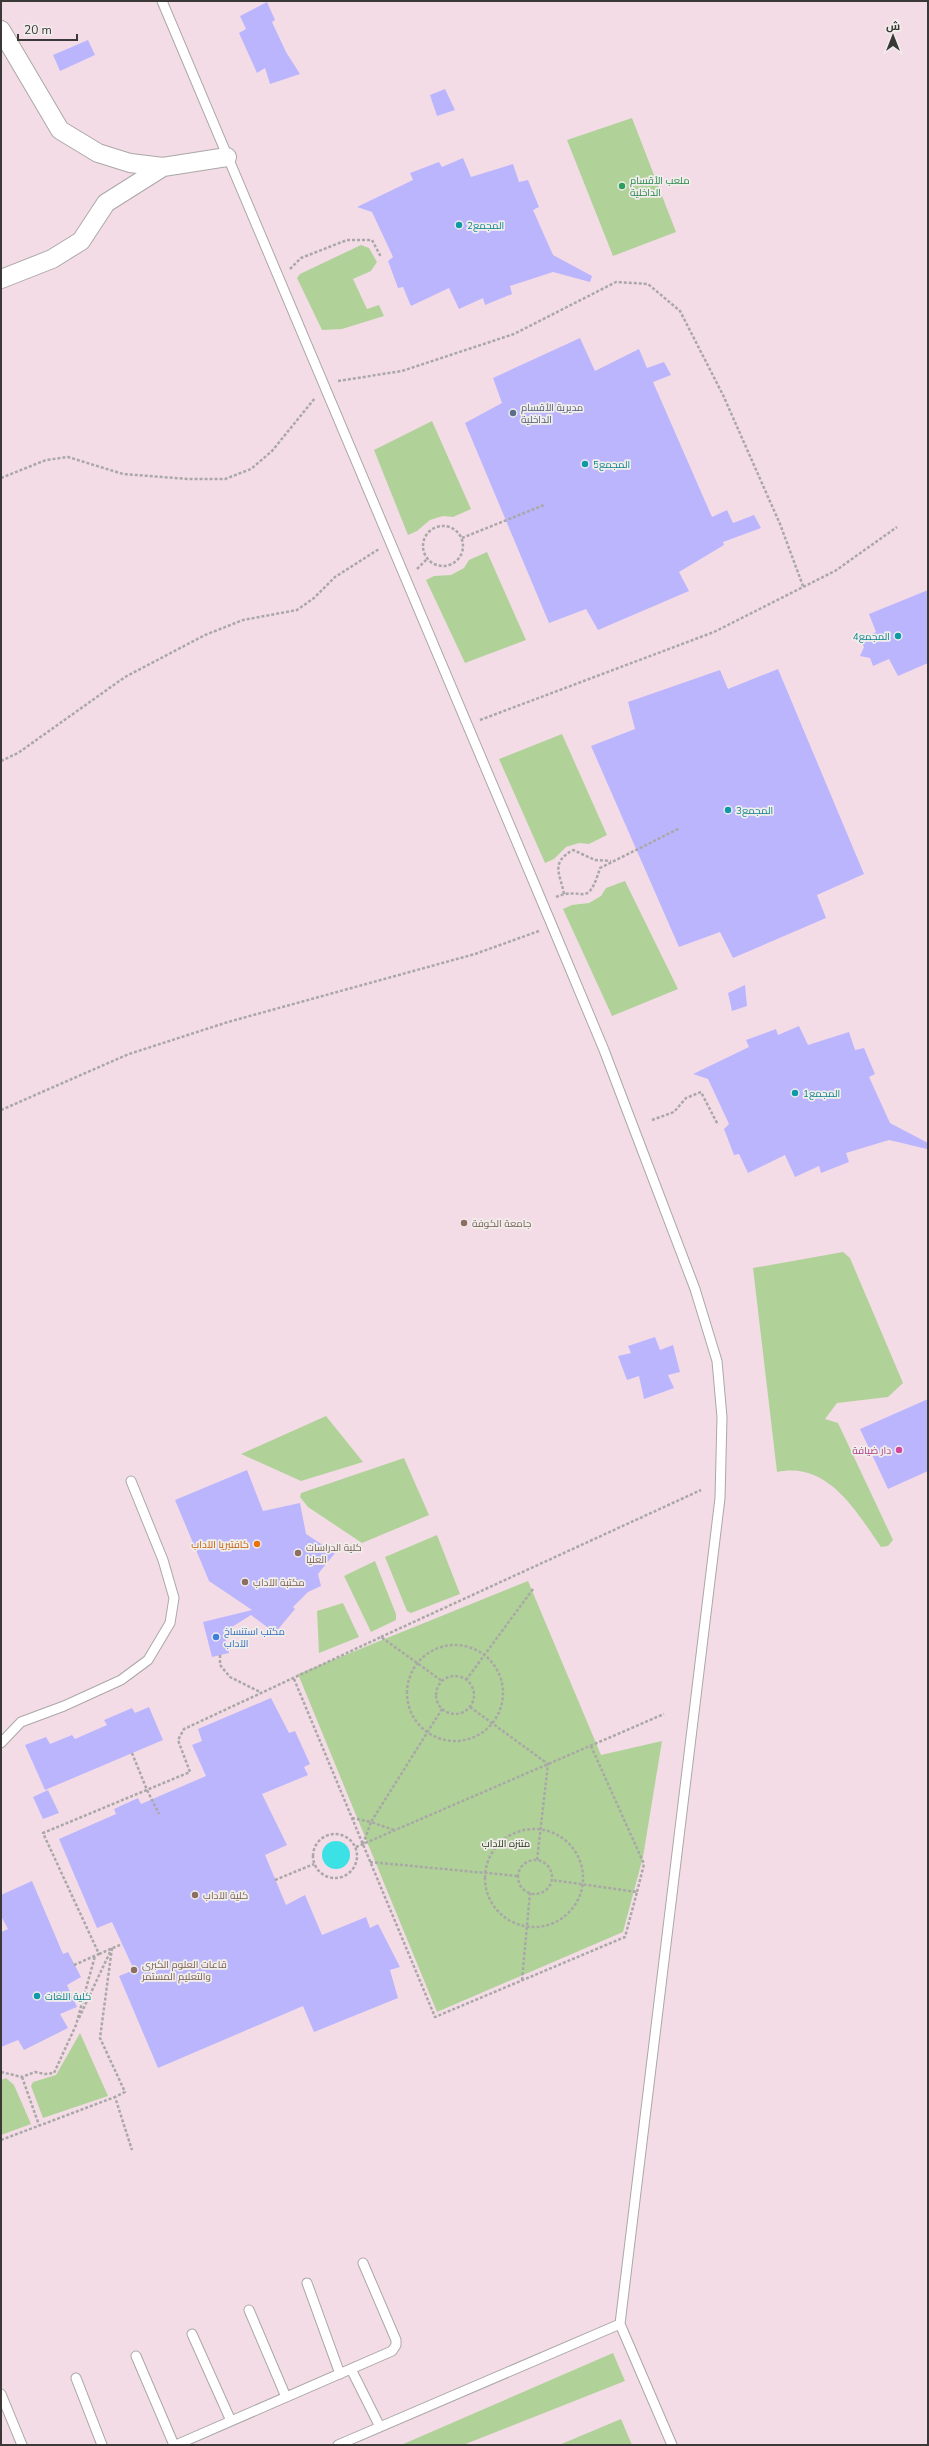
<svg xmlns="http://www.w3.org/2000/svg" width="929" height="2446" font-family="'Nunito Sans',Cairo,sans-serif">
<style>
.education{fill:#f4dce7}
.green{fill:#b0d299}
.water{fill:#3ce1e6}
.building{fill:#bbb5fe}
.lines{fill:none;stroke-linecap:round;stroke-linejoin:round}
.lane-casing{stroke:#aaa8a5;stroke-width:11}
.street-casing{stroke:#aaa8a5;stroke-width:20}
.path{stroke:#aaa8a6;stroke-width:2.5;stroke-dasharray:3 2;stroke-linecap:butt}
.lane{stroke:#fff;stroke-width:9}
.street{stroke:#fff;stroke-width:18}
.leisure-dot{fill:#2e9e5b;stroke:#f0edeb;stroke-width:1.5}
.culture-dot{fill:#0f9aa8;stroke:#f0edeb;stroke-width:1.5}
.service-dot{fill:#5c6f8a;stroke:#f0edeb;stroke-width:1.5}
.education-dot{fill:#8d6e63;stroke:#f0edeb;stroke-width:1.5}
.hotel-dot{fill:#d1479c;stroke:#f0edeb;stroke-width:1.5}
.food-dot{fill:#e8710a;stroke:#f0edeb;stroke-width:1.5}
.shop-dot{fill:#3f7fe0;stroke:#f0edeb;stroke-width:1.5}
.labels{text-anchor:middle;stroke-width:3.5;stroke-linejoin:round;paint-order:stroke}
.leisure-label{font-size:10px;fill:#27864d;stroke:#f0edeb;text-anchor:start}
.culture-label{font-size:10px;fill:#0d838f;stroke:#f0edeb;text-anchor:start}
.service-label{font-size:10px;fill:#4e5e75;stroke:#f0edeb;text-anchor:start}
.education-label{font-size:10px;fill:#785e54;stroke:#f0edeb;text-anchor:start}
.hotel-label{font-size:10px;fill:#b23c85;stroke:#f0edeb;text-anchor:end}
.food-label{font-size:10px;fill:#c56008;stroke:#f0edeb;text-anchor:end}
.shop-label{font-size:10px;fill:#366cbe;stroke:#f0edeb;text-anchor:start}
.park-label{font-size:10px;fill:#223612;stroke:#f0edeb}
</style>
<rect width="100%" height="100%" fill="#f0edeb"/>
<path class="education" d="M1,1H928V2445H1Z"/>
<path class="green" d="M632,118L676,232L613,256L567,140Z
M361,245L369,248L377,262L371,271L353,279L367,309L379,305L384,316L342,329L322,330L297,278L300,274Z
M432,421L471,509L453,517L443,516L430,520L417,531L408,535L374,450Z
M487,552L526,640L465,663L426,580L434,576L451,575L464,568L469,560Z
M562,734L607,835L589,844L579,843L566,847L554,859L545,863L499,759Z
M625,881L678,989L612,1016L563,909L572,905L589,903L601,896L606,888Z
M843,1252L850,1258L903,1383L888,1397L837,1403L825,1419L838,1423L893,1540L888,1546L881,1547C856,1511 828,1461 777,1472L753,1268Z
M326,1416L363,1462L301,1481L241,1454Z
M404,1458L429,1515L362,1543L308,1507L300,1497L301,1493Z
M437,1535L460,1594L411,1613L407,1611L385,1557Z
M375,1561L396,1614V1620L371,1632L344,1576Z
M528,1581L601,1755L662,1741L643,1857L623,1932L437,2012L298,1674Z
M343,1603L359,1637L319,1653L317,1611Z
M80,2033L108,2096L43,2118L31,2086L33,2082L56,2075Z
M6,2078L14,2085L31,2124L1,2135V2080Z
M613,2353L625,2381L463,2445H401Z
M621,2419L632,2445H559Z"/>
<path class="water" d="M322 1855a14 14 0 1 1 28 0a14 14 0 1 1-28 0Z"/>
<path class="building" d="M267,2L275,20L272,22L286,52L300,74L270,84L265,68L257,73L239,33L246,29L240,16Z
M88,40L95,55L60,71L53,55Z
M445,89L455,110L437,116L430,95Z
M463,158L471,177L513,164L519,182L528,180L539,207L533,210L553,255L592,276L590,282L553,272L510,286L512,294L485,305L483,298L459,309L449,288L411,306L403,287L398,288L388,261L393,257L372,212L357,207L413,180L410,173L439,162L442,167Z
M580,338L595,371L639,349L647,368L664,362L671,375L653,382L712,517L727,510L733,523L754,515L761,528L723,542L724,545L679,572L689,591L598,630L586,609L549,623L465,423L502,403L493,378Z
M928,590V663L898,676L889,659L873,666L870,658L860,656L864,647L860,639L876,632L869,614Z
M778,669L864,874L817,895L826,918L733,958L720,932L679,947L591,746L635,729L628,702L720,670L728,689Z
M745,985L747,1006L732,1011L728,993Z
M799,1026L808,1045L849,1032L855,1050L864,1048L875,1074L869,1077L890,1123L928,1143L927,1149L889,1140L846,1153L849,1162L821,1173L819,1166L795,1177L785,1155L748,1173L739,1154L734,1155L724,1129L729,1124L708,1079L693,1074L749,1047L746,1040L776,1029L778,1035Z
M655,1337L660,1350L673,1345L680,1372L668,1375L674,1388L644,1399L639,1376L627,1380L618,1356L631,1353L628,1346Z
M928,1399V1471L888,1489L860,1429Z
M247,1470L263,1511L300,1503L306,1534L335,1553L318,1574L321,1586L308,1592L293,1607L295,1609L275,1633L251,1615L224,1632L229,1653L212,1657L203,1622L252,1610L209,1581L175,1500Z
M271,1698L289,1733L295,1731L310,1764L304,1767L308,1775L262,1794L287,1845L265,1855L286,1905L305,1895L322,1935L366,1917L370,1928L378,1924L400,1967L390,1970L398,1998L314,2032L303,2006L158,2068L119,1976L134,1970L112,1922L97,1928L59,1839L116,1814L114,1809L138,1798L141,1804L206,1776L192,1745L202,1741L198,1729Z
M149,1707L163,1740L45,1790L25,1745L46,1737L50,1744L72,1735L75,1739L107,1725L104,1720L132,1708L135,1713Z
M48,1790L59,1813L43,1819L33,1797Z
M32,1881L63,1954L68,1952L81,1977L67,1985L77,2007L60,2014L68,2028L24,2050L18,2040L1,2047V1932L8,1929L1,1916V1895Z"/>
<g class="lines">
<defs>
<path id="lane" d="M162,1L548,916L604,1050L695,1289L717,1361L722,1417L720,1498L620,2324L672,2445
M1,1743L21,1722L64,1706L121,1680L148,1660L170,1623L174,1598L163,1560L131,1481
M307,2283L340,2374
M249,2310L286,2397
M192,2334L231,2421
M136,2356L174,2445
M351,2369L380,2427
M76,2378L102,2445
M1,2394L22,2445
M176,2445L392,2351L396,2345V2340L363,2263
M338,2445L620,2324"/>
<path id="street" d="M1,30L60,130L98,153L130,163L163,167
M1,279L52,259L81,241L106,203L163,167L227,157"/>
</defs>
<use href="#lane" class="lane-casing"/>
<use href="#street" class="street-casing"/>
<path class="path" d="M290,269L301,258L347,240H372L381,257
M338,381L402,371L514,334L616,282L648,284L680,311L723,395L780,524L803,586
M1,478L46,460L68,457L123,474L189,479H225L251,469L272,451L315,398
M423 546a20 20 0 1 1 40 0a20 20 0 1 1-40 0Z
M462,538L544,505
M417,569L427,559
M480,720L714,632L835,571L897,527
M1,761L18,753L125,677L205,635L243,620L297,610L314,598L335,577L379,549
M564,894C560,873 550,863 573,850L595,860L611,861
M556,897C583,885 587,911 600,868L680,828
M1,1110L129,1054L228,1022L475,954L539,931
M652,1120L674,1112L686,1098L701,1092L718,1125
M381,1637L701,1490
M407 1693a48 48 0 1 1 96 0a48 48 0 1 1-96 0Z
M220,1655V1665L230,1677L262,1693
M436 1695a19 19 0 1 1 38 0a19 19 0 1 1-38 0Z
M294,1679L435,2017L625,1937L637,1892L552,1880
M466,1680L533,1589
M470,1707L548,1764L537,1860
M591,1746L644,1864L637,1892
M132,1753L147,1790L159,1814
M352,1818L371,1822L363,1844
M485 1878a49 49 0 1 1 98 0a49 49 0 1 1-98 0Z
M394,1830L371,1822L442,1709
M313 1856a22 22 0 1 1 44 0a22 22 0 1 1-44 0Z
M356,1847L664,1714
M518 1877a17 17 0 1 1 34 0a17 17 0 1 1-34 0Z
M370,1862L518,1876
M275,1880L314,1864
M112,1948L100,2038L125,2092L115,2097L132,2150
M99,1954L122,1944
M74,1965L99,1954L43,1833L190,1772L178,1740L184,1729L381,1637L442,1681
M522,1980L530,1893
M79,2018L111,1950
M1,2072L22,2077L35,2072L45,2074L54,2073L76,2025L95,1956
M22,2077L39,2125
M1,2140L115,2097"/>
<use href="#lane" class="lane"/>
<use href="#street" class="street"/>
</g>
<circle class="leisure-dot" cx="622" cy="186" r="4"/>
<g class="culture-dot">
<circle cx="459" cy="225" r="4"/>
<circle cx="585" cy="464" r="4"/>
<circle cx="898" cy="636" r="4"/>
<circle cx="728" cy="810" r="4"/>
<circle cx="795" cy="1093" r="4"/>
<circle cx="37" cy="1996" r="4"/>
</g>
<circle class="service-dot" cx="513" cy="413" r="4"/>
<g class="education-dot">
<circle cx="464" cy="1223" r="4"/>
<circle cx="298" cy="1553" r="4"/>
<circle cx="245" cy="1582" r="4"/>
<circle cx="195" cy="1895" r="4"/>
<circle cx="134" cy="1970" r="4"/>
</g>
<circle class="hotel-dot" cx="899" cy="1450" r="4"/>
<circle class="food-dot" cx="257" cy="1544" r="4"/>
<circle class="shop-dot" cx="216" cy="1637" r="4"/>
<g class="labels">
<g class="leisure-label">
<text x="630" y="184">ملعب الأقسام<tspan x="630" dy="12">الداخلية</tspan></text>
</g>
<g class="culture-label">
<text x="467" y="229">المجمع2</text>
<text x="593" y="468">المجمع5</text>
<text x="890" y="640" text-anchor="end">المجمع4</text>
<text x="736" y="814">المجمع3</text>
<text x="803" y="1097">المجمع1</text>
<text x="45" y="2000">كلية اللغات</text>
</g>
<g class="service-label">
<text x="521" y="411">مديرية الأقسام<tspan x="521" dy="12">الداخلية</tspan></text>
</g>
<g class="education-label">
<text x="472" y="1227">جامعة الكوفة</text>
<text x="306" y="1551">كلية الدراسات<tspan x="306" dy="12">العليا</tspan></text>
<text x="253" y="1586">مكتبة الآداب</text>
<text x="203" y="1899">كلية الآداب</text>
<text x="142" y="1968">قاعات العلوم الكبرى<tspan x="142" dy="12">والتعليم المستمر</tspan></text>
</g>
<g class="hotel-label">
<text x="891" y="1454">دار ضيافة</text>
</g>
<g class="food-label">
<text x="249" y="1548">كافتيريا الآداب</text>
</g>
<g class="shop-label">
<text x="224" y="1635">مكتب استنساخ<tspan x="224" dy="12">الآداب</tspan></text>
</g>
<g class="park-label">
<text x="506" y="1847">متنزه الآداب</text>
</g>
</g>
<rect width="929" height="2446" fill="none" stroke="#3a3938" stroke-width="4"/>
<g transform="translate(893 36)" stroke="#f0edeb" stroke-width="3" paint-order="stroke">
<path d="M0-3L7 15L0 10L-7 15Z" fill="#3a3938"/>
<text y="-6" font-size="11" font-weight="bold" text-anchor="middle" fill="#3a3938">ش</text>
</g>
<path d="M18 34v6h59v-6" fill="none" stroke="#3a3938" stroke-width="2"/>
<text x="24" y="34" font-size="12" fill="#3a3938" stroke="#f0edeb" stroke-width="3" paint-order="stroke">20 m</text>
</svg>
